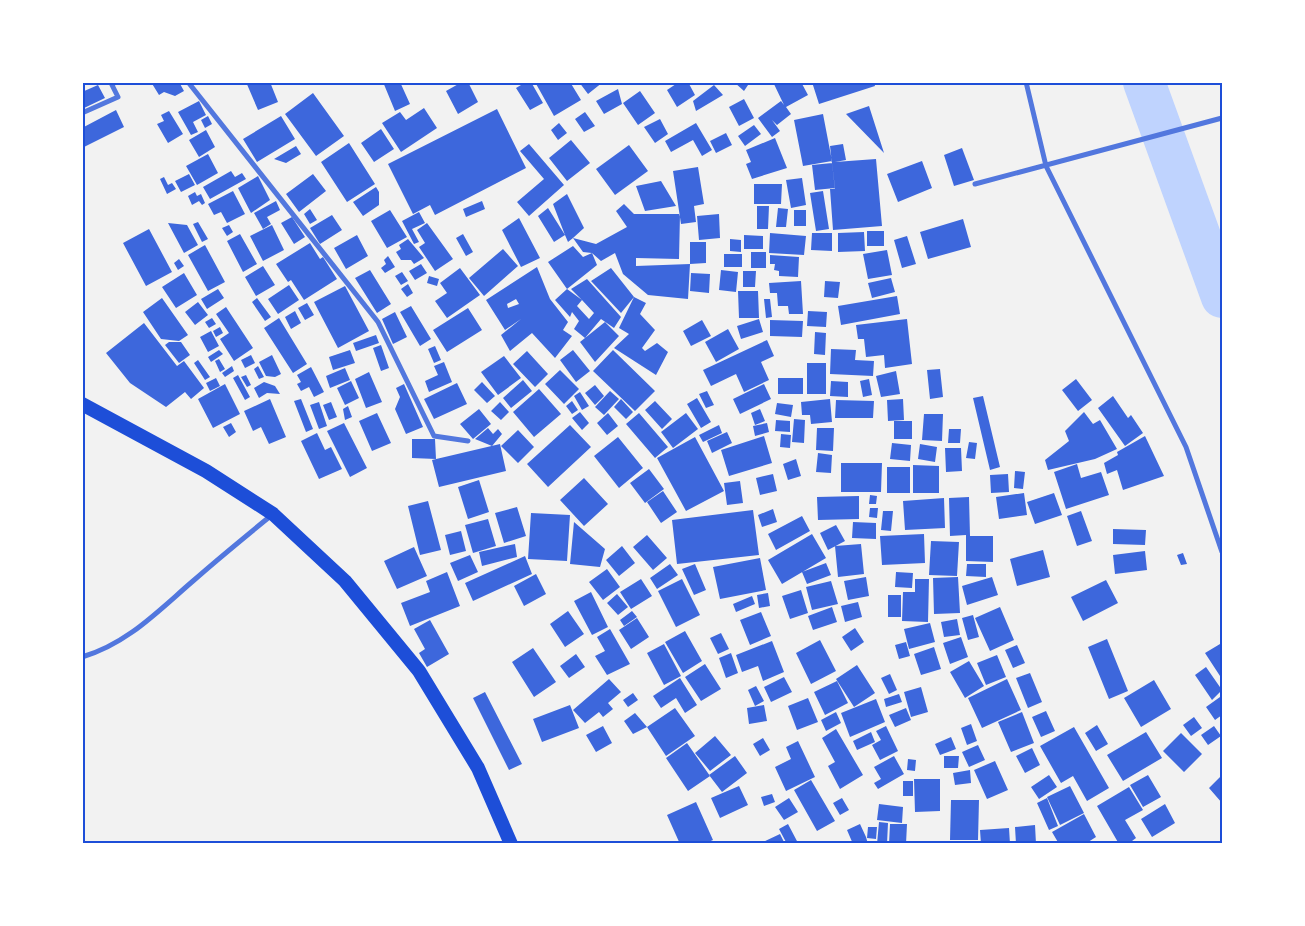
<svg xmlns="http://www.w3.org/2000/svg" width="1305" height="926" font-family="'Archivo Narrow',sans-serif">
<style>
.lines{fill:none;stroke-linecap:round;stroke-linejoin:round}
.river{stroke:#bfd3fe;stroke-width:42}
.building{fill:#3d67dc;fill-rule:evenodd}
.minor{stroke:#5277de;stroke-width:5}
.trunk{stroke:#1d4ed8;stroke-width:14}
.neatline{fill:none;stroke:#1d4ed8;stroke-width:2}
</style>
<rect width="100%" height="100%" fill="#f2f2f2"/>
<g class="lines">
<path class="river" d="M1144,82L1222,297"/>
</g>
<path class="building" d="M151,82H179L184,91L175,96L164,92L159,95Z
M246,82H270L278,102L258,110Z
M383,82H400L410,104L395,111Z
M462,82H468L478,102L458,114L446,91Z
M526,82H531L543,103L530,110L516,88Z
M535,82H570L581,100L554,116Z
M579,82H603L588,94Z
M679,82H688L695,95L677,107L667,90Z
M734,82H750L744,91Z
M773,82H801L808,95L786,107L791,114L777,125L772,120L780,131L772,137L758,118L781,101L784,105Z
M812,82H874L875,86L819,104Z
M98,85L105,98L82,109V92Z
M714,85L723,95L696,111L693,101Z
M618,89L622,104L604,114L596,101Z
M640,91L655,113L638,125L623,103Z
M313,93L344,136L316,156L285,114Z
M744,99L754,118L739,126L729,107Z
M199,101L206,115L193,122L198,132L191,135L178,112Z
M869,106L884,153L846,114Z
M424,108L437,128L401,152L382,123L400,112L406,120Z
M497,109L526,168L435,215L430,205L413,214L388,164Z
M116,110L124,127L82,148V128Z
M169,111L183,134L168,143L157,124L164,121L161,115Z
M585,112L595,126L584,132L575,119Z
M823,114L832,161L803,166L794,120Z
M208,116L212,124L205,128L201,120Z
M281,116L295,139L257,162L243,139Z
M660,119L668,134L655,143L644,127Z
M559,123L567,133L558,140L551,130Z
M696,123L712,150L702,156L693,140L671,152L665,141Z
M754,125L761,134L745,146L738,136Z
M381,129L394,149L374,162L361,143Z
M206,130L215,147L199,157L189,140Z
M726,133L732,145L716,153L710,141Z
M775,138L787,168L752,179L746,164L751,162L746,150Z
M571,140L590,163L567,181L549,158Z
M349,143L375,184L347,202L321,162Z
M529,144L564,185L529,216L517,202L544,179L520,151Z
M843,144L846,160L835,162L876,159L882,226L833,230L830,189H835L830,146Z
M629,145L648,171L615,195L596,169Z
M296,146L301,154L286,163L274,159Z
M962,148L974,180L954,186L944,155Z
M208,154L218,173L197,185L186,166Z
M922,161L932,188L898,202L887,174Z
M832,163L835,188L815,190L812,165Z
M698,167L704,204L694,206L696,222L681,224L673,171Z
M231,171L235,177L242,173L246,179L210,199L203,187Z
M189,174L195,185L181,192L175,181Z
M313,174L326,191L299,212L286,194Z
M258,176L270,200L251,213L238,188Z
M164,177L168,185L172,183L176,189L167,194L160,179Z
M802,178L806,205L791,208L786,180Z
M661,181L676,206L645,211L636,186Z
M754,184H782L781,204H754Z
M376,187L379,192V205L363,216L353,202Z
M233,191L245,214L227,223L221,212L214,215L208,204Z
M823,191L829,229L816,231L810,193Z
M195,192L197,196L201,194L205,203L202,205L199,201L192,205L188,196Z
M567,194L584,228L573,238L596,244L627,227L616,211L624,204L634,214H680L679,259L636,258V266L690,264L688,299L648,295L623,274L615,253L601,261L592,253L597,265L567,289L582,300L571,289L587,279L621,317L614,328L601,319L585,338L605,322L619,336L595,362L580,342L585,338L574,329L579,321L572,312L570,317L555,300L567,289L548,262L573,246L583,257L592,253L583,252L573,238L568,242L565,235L554,242L538,216L548,208L565,235L553,204ZM582,300L594,313L589,319L577,306Z
M276,201L280,210L267,217L271,224L263,229L254,213Z
M482,201L485,209L466,217L463,209Z
M757,206H769L768,229H757Z
M778,208L788,209L786,227H776Z
M310,209L317,220L310,224L304,214Z
M390,210L407,237L387,248L371,221Z
M794,210H806V226H794Z
M419,212L425,223L412,229L419,242L414,244L402,221Z
M719,214L720,238L699,240L697,216Z
M332,215L342,230L320,244L310,228Z
M292,217L305,237L294,244L281,223Z
M519,218L540,258L521,267L502,230Z
M963,219L971,247L928,259L920,232Z
M198,222L208,239L202,242L193,224Z
M168,223L187,225L198,245L184,253Z
M427,223L453,259L435,271L419,247L425,243L417,230Z
M229,225L233,232L227,236L222,228Z
M272,225L284,250L263,261L250,236Z
M149,229L172,272L146,286L123,243Z
M867,231H884V246H867Z
M864,232L865,251L838,252V233Z
M770,233L806,236L804,255L769,253Z
M812,233H832V251L811,250Z
M240,234L257,264L243,272L227,241Z
M463,234L473,252L466,256L456,238Z
M357,235L368,256L346,269L334,248Z
M744,235L763,236V249H744Z
M907,236L916,264L902,268L894,240Z
M408,239L424,258L414,264L411,260H401L396,252L401,249L399,245Z
M730,239L741,240V252L730,251Z
M690,242H706V263L690,264Z
M310,243L320,259L323,257L337,279L304,300L291,280L288,282L276,264Z
M205,245L225,282L208,291L188,255Z
M503,249L518,266L484,296L469,278Z
M887,250L892,275L868,279L863,254Z
M751,252H766V268H751Z
M724,254H742V267H724Z
M770,255L799,257L798,277L779,276V271L774,270L775,264H770Z
M388,256L395,267L385,273L381,268L386,264L384,260Z
M179,259L184,266L178,270L174,263Z
M421,264L427,273L415,280L409,271Z
M263,266L275,285L256,296L245,277Z
M537,267L550,299L568,322L563,330L572,336L555,358L532,333L510,351L501,335L521,319L505,330L486,300ZM516,299L519,304L508,308L507,304Z
M460,268L480,295L447,318L435,301L447,293L440,283Z
M611,268L634,297L646,303L640,314L655,330L642,348L645,351L657,343L668,352L656,375L614,348L629,334L619,328L634,297L621,313L591,281Z
M370,270L391,304L377,313L355,278Z
M721,270L738,272L736,292L719,290Z
M743,271H756L755,287H743Z
M402,272L408,281L401,285L395,276Z
M184,273L197,295L176,308L162,287Z
M691,273L710,274L709,293L690,291Z
M429,276L439,279L437,286L427,283Z
M891,278L895,292L872,298L868,283Z
M801,281L803,314H789L788,306H778L777,293H770L769,283Z
M825,281L840,282L838,298L824,297Z
M408,284L413,293L407,297L401,289Z
M289,285L299,300L278,314L268,299Z
M345,286L369,331L338,348L314,302Z
M218,289L224,298L207,309L201,299Z
M738,291H758L759,318H739Z
M897,296L900,314L841,325L838,306Z
M162,298L188,335L179,341L161,339L143,312Z
M257,298L271,317L265,321L252,302Z
M764,299H770L772,317L766,318Z
M198,302L208,315L195,325L185,312Z
M307,303L314,315L305,320L298,308Z
M411,306L431,339L420,346L400,312Z
M226,307L253,348L234,361L220,339L229,333L216,314Z
M468,308L482,330L447,352L433,330Z
M295,311L301,323L291,329L285,317Z
M808,311L827,312L826,327L807,326Z
M395,312L407,337L393,344L382,319Z
M212,318L216,324L209,328L205,322Z
M279,318L307,364L293,373L264,328Z
M759,319L763,332L741,339L737,326Z
M907,319L912,364L885,368L884,355L866,357L864,339H858L856,325Z
M702,320L711,336L691,346L683,331Z
M770,320L803,321L802,337L770,336Z
M144,323L177,366L184,361L204,388L191,399L185,392L166,407L130,383L106,353Z
M220,327L223,333L216,337L213,331Z
M728,329L739,349L716,362L705,342Z
M211,331L219,346L208,352L200,337Z
M815,332L826,333L825,355L814,354Z
M376,335L379,343L356,351L353,343Z
M767,340L774,356L761,362L769,380L744,392L736,374L711,386L703,370Z
M169,342H181L190,355L179,363L165,345Z
M381,345L389,368L381,371L373,348Z
M435,346L441,360L434,363L428,349Z
M831,349L856,350L855,360L874,361L873,376L830,374Z
M219,350L223,354L211,362L208,357Z
M350,350L355,363L333,370L329,357Z
M573,350L590,371L576,382L560,360Z
M613,350L655,391L635,411L593,371Z
M527,351L548,374L535,387L513,364Z
M251,355L255,363L245,368L241,360Z
M272,355L281,374L275,377L266,376L259,362Z
M504,356L521,378L498,395L481,372Z
M219,359L225,369L220,372L215,361Z
M198,360L210,377L205,380L194,363Z
M444,362L452,382L429,392L425,381L438,375L434,366Z
M807,363H826V394H807Z
M232,366L234,371L225,377L222,373Z
M258,366L264,377L259,379L254,369Z
M311,367L324,392L314,397L309,387L301,391L297,384L301,382L297,375Z
M345,368L350,380L330,388L326,376Z
M940,369L943,397L930,399L927,370Z
M560,370L579,389L564,404L545,384Z
M896,371L900,394L881,397L876,376Z
M369,372L382,402L366,408L355,379Z
M238,375L250,397L245,400L233,378Z
M246,375L251,385L247,387L241,377Z
M216,378L220,386L210,391L206,383Z
M778,378H803V394H778Z
M869,379L872,395L863,397L860,381Z
M1076,379L1092,400L1078,411L1062,390Z
M523,380L532,391L511,408L503,398Z
M351,381L359,398L345,405L337,388Z
M831,381L848,382V397L830,396Z
M264,382L275,386L280,394L267,393L259,398L254,388Z
M482,382L495,396L487,403L474,390Z
M457,383L467,404L434,419L424,399Z
M225,384L240,414L213,428L198,399Z
M404,384L423,427L406,434L395,409L400,397L396,388Z
M764,384L771,399L740,414L733,399Z
M595,385L604,396L595,405L585,393Z
M539,389L561,414L534,437L513,412Z
M610,391L619,399L604,415L595,407Z
M707,391L714,405L706,408L699,394Z
M580,392L589,406L582,410L574,396Z
M983,396L1000,467L990,470L973,398Z
M1113,396L1128,418L1131,415L1143,433L1125,446L1098,408Z
M697,398L711,422L701,428L687,404Z
M270,399L286,437L269,444L261,427L253,431L244,411Z
M301,399L313,429L306,432L294,401Z
M621,399L633,412L626,419L614,407Z
M830,399L832,422L811,424L810,415H802L801,402Z
M903,399L904,420L888,421L887,400Z
M836,400L874,401L873,418H835Z
M572,401L578,410L572,414L566,406Z
M655,401L672,419L662,429L645,410Z
M319,402L327,426L319,429L310,405Z
M331,402L337,417L329,420L323,405Z
M500,402L509,412L501,420L491,411Z
M777,403L793,405L791,417L775,414Z
M348,406L352,417L345,420L343,409Z
M479,409L491,424L473,439L460,424Z
M760,409L765,421L755,425L751,413Z
M580,412L589,423L582,430L572,418Z
M1084,412L1093,424L1100,420L1117,449L1095,459L1048,470L1045,460L1069,441L1065,431Z
M377,413L391,443L372,451L359,421Z
M608,413L618,426L607,435L597,423Z
M639,413L668,447L655,458L626,424Z
M686,413L698,429L673,448L661,432Z
M924,414H943L942,441L922,440Z
M794,419L805,420L804,443L792,442Z
M776,420L790,421V432L775,431Z
M894,421H912V439H894Z
M231,423L236,432L229,437L223,427Z
M344,423L367,468L350,477L327,431Z
M767,423L769,432L755,436L753,426Z
M570,425L591,447L548,487L527,464Z
M719,425L722,433L703,442L699,435Z
M488,428L493,434L498,429L502,434L492,446L475,439Z
M817,428H834L833,451L816,450Z
M949,429H961L960,443H948Z
M518,430L534,447L518,463L501,446Z
M727,432L732,443L712,453L707,441Z
M317,433L325,450L331,447L342,469L319,479L301,441Z
M781,434L791,435L790,448L780,447Z
M764,436L772,463L729,476L721,450Z
M1145,436L1164,476L1123,490L1117,470L1107,474L1104,463L1118,455L1117,452Z
M618,437L643,468L619,488L594,456Z
M695,437L724,491L686,511L657,458Z
M412,439H435L436,459L412,458Z
M969,442L977,443L975,459L966,458Z
M892,443L911,445L910,461L890,459Z
M500,444L506,471L439,487L432,460Z
M920,444L937,447L935,462L918,459Z
M945,448H961L962,471L946,472Z
M818,453L832,455L831,473L816,472Z
M796,459L801,476L788,480L783,464Z
M841,463H882L881,492H841Z
M1077,464L1081,478L1101,472L1109,495L1066,509L1054,472Z
M913,465L939,466V493H913Z
M887,467H910V493H887Z
M649,469L664,489L645,503L630,483Z
M1015,471L1025,472L1023,489L1014,488Z
M773,474L777,491L760,495L756,478Z
M1008,474L1009,492L991,493L990,475Z
M584,478L608,504L584,526L560,500Z
M479,480L489,512L468,519L458,487Z
M740,481L743,503L727,505L724,483Z
M663,491L677,512L661,523L647,502Z
M1024,493L1027,515L999,519L996,497Z
M1054,493L1062,515L1035,524L1027,502Z
M870,495L877,496L876,504H869Z
M859,496V519L818,520L817,497Z
M969,497L970,536H993V562L966,561V535L950,536L949,498Z
M944,498L945,528L905,530L903,501Z
M428,501L441,550L420,555L408,506Z
M517,507L526,536L504,543L495,513Z
M870,508H878L877,518L869,517Z
M773,509L777,522L762,527L758,515Z
M753,510L759,555L677,564L672,520Z
M883,511H893L891,531L881,530Z
M1081,511L1092,541L1077,546L1067,516Z
M531,513L570,515L567,561L528,559Z
M802,516L810,531L776,550L768,534Z
M488,519L496,546L473,553L465,525Z
M574,522L605,549L600,567L570,564Z
M853,522L876,523V539L852,538Z
M836,525L845,541L828,550L820,533Z
M1113,529L1146,530L1145,545L1113,544Z
M461,531L466,551L450,555L445,535Z
M812,534L826,558L782,584L768,560Z
M924,534L925,563L882,565L880,536Z
M647,535L667,558L653,570L633,547Z
M931,541L959,542L957,576L929,575Z
M515,544L517,557L482,566L479,552Z
M861,544L864,574L838,577L835,546Z
M622,546L635,563L619,576L606,560Z
M414,547L427,576L397,589L384,561Z
M1043,550L1050,577L1017,586L1010,559Z
M1145,551L1147,570L1115,574L1113,555Z
M1183,553L1187,564L1181,565L1177,555Z
M470,555L478,572L458,581L450,563Z
M525,556L532,574L473,601L465,583Z
M760,558L766,590L720,599L713,567Z
M826,563L831,575L807,584L802,572Z
M670,564L678,575L657,589L650,578Z
M695,564L706,590L694,595L682,569Z
M967,564H986V577L966,576Z
M607,569L620,587L603,600L589,582Z
M447,572L460,606L410,626L401,603L430,592L426,581Z
M896,572L913,573L912,588L895,587Z
M536,574L546,594L524,606L514,586Z
M866,577L869,596L848,600L844,581Z
M958,577L960,613L934,614L933,578Z
M992,577L998,595L967,605L962,586Z
M641,579L652,596L631,609L620,592Z
M682,579L700,615L676,627L658,591Z
M915,579H929L928,622L902,621L903,592H915Z
M1106,580L1118,603L1083,621L1071,597Z
M831,581L838,604L812,610L806,587Z
M801,590L808,613L790,619L782,596Z
M591,592L608,627L592,635L574,601Z
M768,593L770,606L759,608L757,595Z
M617,594L628,607L618,615L607,603Z
M888,595H901V617H888Z
M752,596L755,604L736,612L733,604Z
M858,602L862,617L845,622L841,606Z
M832,607L837,622L813,630L808,616Z
M1000,607L1014,640L990,651L975,618Z
M568,611L584,634L565,647L550,624Z
M632,611L637,617L624,626L620,620Z
M761,612L771,636L750,645L740,620Z
M973,615L979,637L968,640L962,618Z
M637,618L649,637L631,649L619,630Z
M957,619L960,635L944,637L941,622Z
M430,620L449,654L427,667L419,653L425,649L414,629Z
M930,623L935,642L909,649L904,629Z
M855,628L864,642L851,651L842,637Z
M610,629L630,664L607,675L595,656L605,651L597,637Z
M685,631L702,661L683,673L665,642Z
M721,633L729,649L718,654L710,638Z
M961,637L968,657L950,664L943,643Z
M1107,639L1128,691L1109,699L1088,647Z
M820,640L836,671L811,684L796,653Z
M772,641L784,672L763,681L758,666L742,672L736,655Z
M906,642L910,656L899,659L895,645Z
M664,644L681,676L664,685L647,653Z
M1220,644L1222,649V675L1220,676L1205,653Z
M1017,645L1025,663L1013,668L1005,650Z
M934,647L941,669L921,675L914,654Z
M533,648L556,682L534,697L512,662Z
M731,653L738,673L726,678L719,658Z
M576,654L585,667L569,678L560,666Z
M997,655L1006,677L986,685L977,663Z
M969,661L984,686L965,698L950,672Z
M705,664L721,689L701,701L685,677Z
M857,665L875,693L854,707L836,679Z
M1206,667L1222,690L1212,700L1195,675Z
M1030,673L1042,702L1028,708L1016,678Z
M890,674L897,690L889,694L881,678Z
M784,677L792,692L771,702L764,687Z
M680,678L697,705L685,713L676,698L661,708L653,696Z
M609,679L621,692L608,703L613,709L603,717L599,712L585,723L573,710Z
M1007,679L1021,710L982,728L968,698Z
M1154,680L1171,709L1141,727L1124,698Z
M837,681L848,703L825,715L814,692Z
M756,686L764,701L755,706L748,690Z
M921,687L928,712L911,717L904,692Z
M485,692L522,764L509,770L473,698Z
M633,693L638,700L628,707L623,700Z
M899,694L902,702L886,707L884,699Z
M1220,697L1222,715L1215,720L1206,707Z
M808,698L818,722L797,730L788,706Z
M876,699L885,722L850,737L841,713Z
M570,705L579,728L542,742L533,719Z
M764,705L767,721L749,724L747,708Z
M675,708L695,736L666,756L647,727Z
M906,708L911,720L895,727L889,715Z
M1046,711L1055,731L1041,737L1032,717Z
M836,712L841,723L826,731L821,720Z
M1022,712L1034,743L1011,752L998,722Z
M635,713L647,727L633,734L624,721Z
M1194,717L1202,728L1191,736L1183,725Z
M971,724L977,741L967,745L961,728Z
M1097,725L1108,744L1096,751L1085,733Z
M603,726L612,743L596,752L586,735Z
M886,726L898,751L880,760L872,745L881,740L876,731Z
M1214,726L1221,736L1208,745L1201,735Z
M1074,727L1109,788L1087,801L1073,776L1061,783L1040,746Z
M836,729L863,775L840,789L828,766L835,762L822,738Z
M871,732L875,742L857,750L853,741Z
M1146,732L1162,758L1123,781L1107,755Z
M1181,733L1202,754L1184,772L1163,751Z
M715,736L731,755L710,771L695,753Z
M951,737L956,749L940,755L935,744Z
M763,738L770,750L760,756L753,744Z
M798,741L815,777L786,791L775,767L791,759L786,747Z
M687,743L710,776L688,791L666,758Z
M978,745L985,760L969,767L962,752Z
M1032,748L1040,765L1025,773L1016,756Z
M735,756L747,773L722,792L709,775Z
M894,756L904,774L878,789L874,783L881,779L874,767Z
M944,756H959L958,768H944Z
M908,759L916,760L915,771L907,770Z
M995,761L1008,790L987,799L974,770Z
M970,770L971,783L955,785L953,773Z
M1049,775L1057,787L1039,799L1031,787Z
M1148,775L1161,797L1143,807L1130,785Z
M1222,775V803L1209,788Z
M914,779H940V811L915,812Z
M811,780L835,821L817,831L794,790Z
M903,781H913V796H903Z
M739,786L748,805L720,818L711,798Z
M1070,786L1084,813L1060,825L1047,797Z
M1129,787L1143,810L1125,820L1136,838L1128,844H1119L1097,806Z
M772,794L775,802L764,806L761,797Z
M789,798L798,812L784,820L775,807Z
M842,798L849,810L840,815L833,803Z
M1047,798L1058,826L1049,830L1037,803Z
M951,800H979L978,840H950Z
M696,802L713,840L704,844H680L667,815Z
M879,804L903,807L902,823L877,820Z
M1165,804L1175,823L1152,837L1141,819Z
M1084,814L1096,837L1085,844H1059L1052,832Z
M879,822L888,823L887,844H877Z
M788,824L798,843L797,844H787L779,829Z
M860,824L866,837L868,844H853L847,830Z
M890,824H907L906,844H889Z
M1035,825L1036,844H1016L1015,827Z
M868,827H877L876,839L867,838Z
M1009,828L1010,844H981L980,830Z
M780,834L785,844H759Z"/>
<g class="lines">
<path class="minor" d="M188,82L378,322L434,436L468,441
M1026,82L1046,166L1186,447L1222,552
M82,113L118,97L112,85L115,82
M975,184L1222,118
M82,657C127,644 158,611 193,581C219,558 246,536 273,514"/>
<path class="trunk" d="M82,404L206,471L273,514L345,581L419,671L478,768L511,844"/>
</g>
<rect width="1305" height="926" fill="none" stroke="#ffffff" stroke-width="168"/>
<rect x="84" y="84" width="1137" height="758" class="neatline"/>
</svg>
